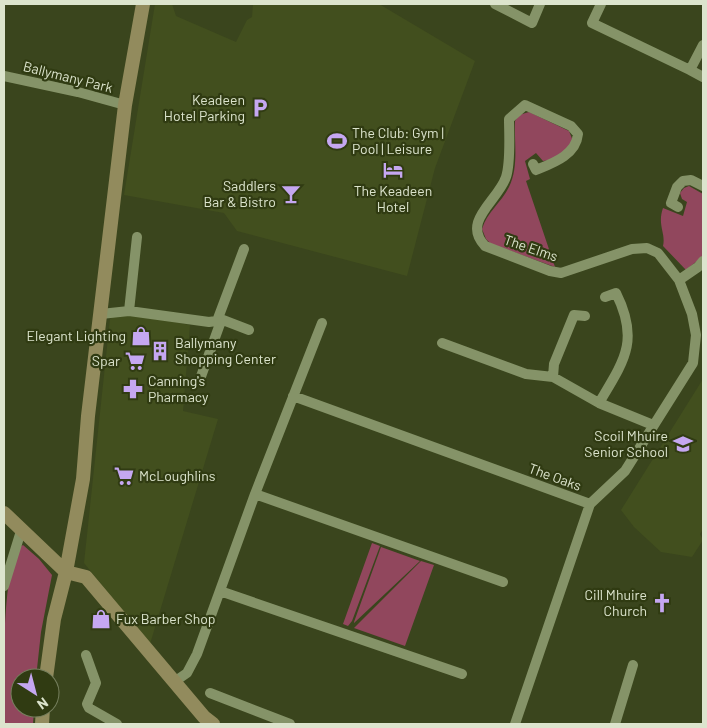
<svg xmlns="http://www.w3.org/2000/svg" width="707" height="728" font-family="Barlow,sans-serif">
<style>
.built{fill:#424f1e}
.green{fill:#91475d}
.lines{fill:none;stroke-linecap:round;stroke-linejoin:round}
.street{stroke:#859368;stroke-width:10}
.secondary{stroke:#928b5d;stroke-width:14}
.labels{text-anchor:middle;stroke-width:4.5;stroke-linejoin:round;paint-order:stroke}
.street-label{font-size:14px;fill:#dce4cd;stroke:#303b12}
.poi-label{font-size:14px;fill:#dce4cd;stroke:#303b12;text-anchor:end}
</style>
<rect width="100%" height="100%" fill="#3a451d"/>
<path class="built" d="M155,4H172L176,16L236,42L247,20L252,17L253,4H379L475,61L435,168L407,276L237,231L224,213L124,195Z
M119,311L190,325L183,411L218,419L150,644L84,563L110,319Z
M703,379V529L700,534L703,540L692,557L661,552L634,527L621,510Z"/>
<path class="green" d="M529,112L569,131L573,141C569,150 553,161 543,161L536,153L525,161L530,179L526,181L555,267L491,244L486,239L482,229C487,212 501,203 509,187C519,167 514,142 515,121L519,115Z
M689,186L703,194V256L686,270L663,246C666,233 657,225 663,208L683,216L687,202L682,199L680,193L684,188Z
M372,543L380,546L352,621L348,626L343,624Z
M23,545L39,559L52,575L41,632L36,678H20V708H34L33,724H4C4,696 0,557 23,545Z
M381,547L420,561L354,623V622Z
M421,561L434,565L405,646L354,628Z"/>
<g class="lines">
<path class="street" d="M495,4L532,23L540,4
M601,4L592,23L690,70
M703,45L690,70L703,77
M4,76L78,92L125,105
M533,164L536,170C553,163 576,155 578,134L571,126L525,105L509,119C509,134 511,162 506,177C498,201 461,221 485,246L550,271L561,273L632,249L647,248L658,253L679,280L692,314L696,335L693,363L625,471L590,504
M678,207L671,203L677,187L683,181L691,180L703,186
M679,280L698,267L703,261
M129,311L137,237
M101,314L129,311L209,322L223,320L249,330
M217,321L244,249
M442,343L526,374L553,377L599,403L653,425
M553,377L554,364L574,315L585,316
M199,382L221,321
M293,396L590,504L515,724
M599,403C624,361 640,341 616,293L605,297
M255,494L503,582
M4,586L21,531
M220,591L462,674
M86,655L96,683L87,704L89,708L117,724
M174,682L187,673L197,654L255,494L322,323
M210,693L290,724
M615,724L633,665"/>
<path class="secondary" d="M4,513L66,572L86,577L204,717L213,724
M46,678L54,619L66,572L83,479L88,416L125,105L143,4
M42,724L43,708"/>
</g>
<defs>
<symbol id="parking-bare" viewBox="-9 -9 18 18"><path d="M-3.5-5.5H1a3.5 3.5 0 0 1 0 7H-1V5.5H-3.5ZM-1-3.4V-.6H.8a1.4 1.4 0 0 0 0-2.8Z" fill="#c5a7f1" stroke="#303b12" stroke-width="2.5" paint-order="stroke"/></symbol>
<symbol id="stadium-bare" viewBox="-9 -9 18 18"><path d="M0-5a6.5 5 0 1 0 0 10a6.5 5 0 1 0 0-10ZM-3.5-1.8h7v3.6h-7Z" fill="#c5a7f1" stroke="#303b12" stroke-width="2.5" paint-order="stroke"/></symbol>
<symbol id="hotel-bare" viewBox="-9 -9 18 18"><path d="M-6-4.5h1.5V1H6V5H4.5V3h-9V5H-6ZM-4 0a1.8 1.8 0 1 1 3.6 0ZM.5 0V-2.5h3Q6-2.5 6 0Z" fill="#c5a7f1" stroke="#303b12" stroke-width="2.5" paint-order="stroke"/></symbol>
<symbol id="bar-bare" viewBox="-9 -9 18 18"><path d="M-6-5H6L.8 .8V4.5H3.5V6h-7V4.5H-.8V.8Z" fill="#c5a7f1" stroke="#303b12" stroke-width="2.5" paint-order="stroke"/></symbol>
<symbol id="shop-bare" viewBox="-9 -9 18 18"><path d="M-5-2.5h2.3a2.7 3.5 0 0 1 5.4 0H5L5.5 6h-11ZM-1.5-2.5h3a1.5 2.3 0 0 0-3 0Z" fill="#c5a7f1" stroke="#303b12" stroke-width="2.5" paint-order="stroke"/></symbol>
<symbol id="building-bare" viewBox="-9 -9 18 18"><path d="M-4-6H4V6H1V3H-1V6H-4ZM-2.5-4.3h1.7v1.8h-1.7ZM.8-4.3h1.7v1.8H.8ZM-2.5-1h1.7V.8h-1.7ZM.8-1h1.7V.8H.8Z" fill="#c5a7f1" stroke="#303b12" stroke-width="2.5" paint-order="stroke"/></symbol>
<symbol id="supermarket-bare" viewBox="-9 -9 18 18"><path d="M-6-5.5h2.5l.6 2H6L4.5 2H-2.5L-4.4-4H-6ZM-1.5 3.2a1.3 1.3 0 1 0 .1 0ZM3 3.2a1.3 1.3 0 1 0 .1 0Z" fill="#c5a7f1" stroke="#303b12" stroke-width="2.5" paint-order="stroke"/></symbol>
<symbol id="pharmacy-bare" viewBox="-9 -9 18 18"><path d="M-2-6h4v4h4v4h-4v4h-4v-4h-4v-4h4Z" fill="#c5a7f1" stroke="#303b12" stroke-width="2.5" paint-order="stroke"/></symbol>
<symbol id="school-bare" viewBox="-9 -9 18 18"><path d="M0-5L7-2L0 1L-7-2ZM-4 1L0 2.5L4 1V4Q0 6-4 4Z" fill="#c5a7f1" stroke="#303b12" stroke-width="2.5" paint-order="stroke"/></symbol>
<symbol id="church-bare" viewBox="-9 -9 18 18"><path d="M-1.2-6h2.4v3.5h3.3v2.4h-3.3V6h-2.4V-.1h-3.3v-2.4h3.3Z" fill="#c5a7f1" stroke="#303b12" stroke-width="2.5" paint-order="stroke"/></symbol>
</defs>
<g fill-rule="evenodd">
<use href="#parking-bare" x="246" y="94" width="28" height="28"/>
<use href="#stadium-bare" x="323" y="127" width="28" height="28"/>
<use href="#hotel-bare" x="379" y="156" width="28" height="28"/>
<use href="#bar-bare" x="277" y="180" width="28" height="28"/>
<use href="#shop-bare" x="127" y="322" width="28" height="28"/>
<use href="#building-bare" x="146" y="337" width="28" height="28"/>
<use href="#supermarket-bare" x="121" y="347" width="28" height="28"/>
<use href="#pharmacy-bare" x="119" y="375" width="28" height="28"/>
<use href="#school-bare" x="669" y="430" width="28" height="28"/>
<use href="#supermarket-bare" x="110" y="462" width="28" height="28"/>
<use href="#church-bare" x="648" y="589" width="28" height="28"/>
<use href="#shop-bare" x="87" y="605" width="28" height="28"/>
</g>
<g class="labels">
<g class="street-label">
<text transform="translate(68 77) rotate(14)" y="5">Ballymany Park</text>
<text transform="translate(531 248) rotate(19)" y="5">The Elms</text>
<text transform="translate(555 477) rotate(20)" y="5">The Oaks</text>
</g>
<g class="poi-label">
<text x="245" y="105">Keadeen<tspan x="245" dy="16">Hotel Parking</tspan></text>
<text x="352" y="138" text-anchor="start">The Club: Gym |<tspan x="352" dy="16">Pool | Leisure</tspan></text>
<text x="276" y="191">Saddlers<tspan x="276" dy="16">Bar &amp; Bistro</tspan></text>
<text x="393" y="196" text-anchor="middle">The Keadeen<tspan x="393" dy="16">Hotel</tspan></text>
<text x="126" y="341">Elegant Lighting</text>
<text x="175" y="348" text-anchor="start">Ballymany<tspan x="175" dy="16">Shopping Center</tspan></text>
<text x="120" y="366">Spar</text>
<text x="148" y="386" text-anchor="start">Canning's<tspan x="148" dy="16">Pharmacy</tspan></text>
<text x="668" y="441">Scoil Mhuire<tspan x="668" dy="16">Senior School</tspan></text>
<text x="139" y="481" text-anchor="start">McLoughlins</text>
<text x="647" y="600">Cill Mhuire<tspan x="647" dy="16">Church</tspan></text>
<text x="116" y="624" text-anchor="start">Fux Barber Shop</text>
</g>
</g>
<rect width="707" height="728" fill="none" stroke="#dce4cd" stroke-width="10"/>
<g transform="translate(35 693) rotate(144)"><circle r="24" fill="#303b12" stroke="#757f5d"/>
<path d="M0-4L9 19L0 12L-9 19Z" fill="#c5a7f1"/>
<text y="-8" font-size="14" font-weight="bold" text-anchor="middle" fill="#dce4cd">N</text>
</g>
</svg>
